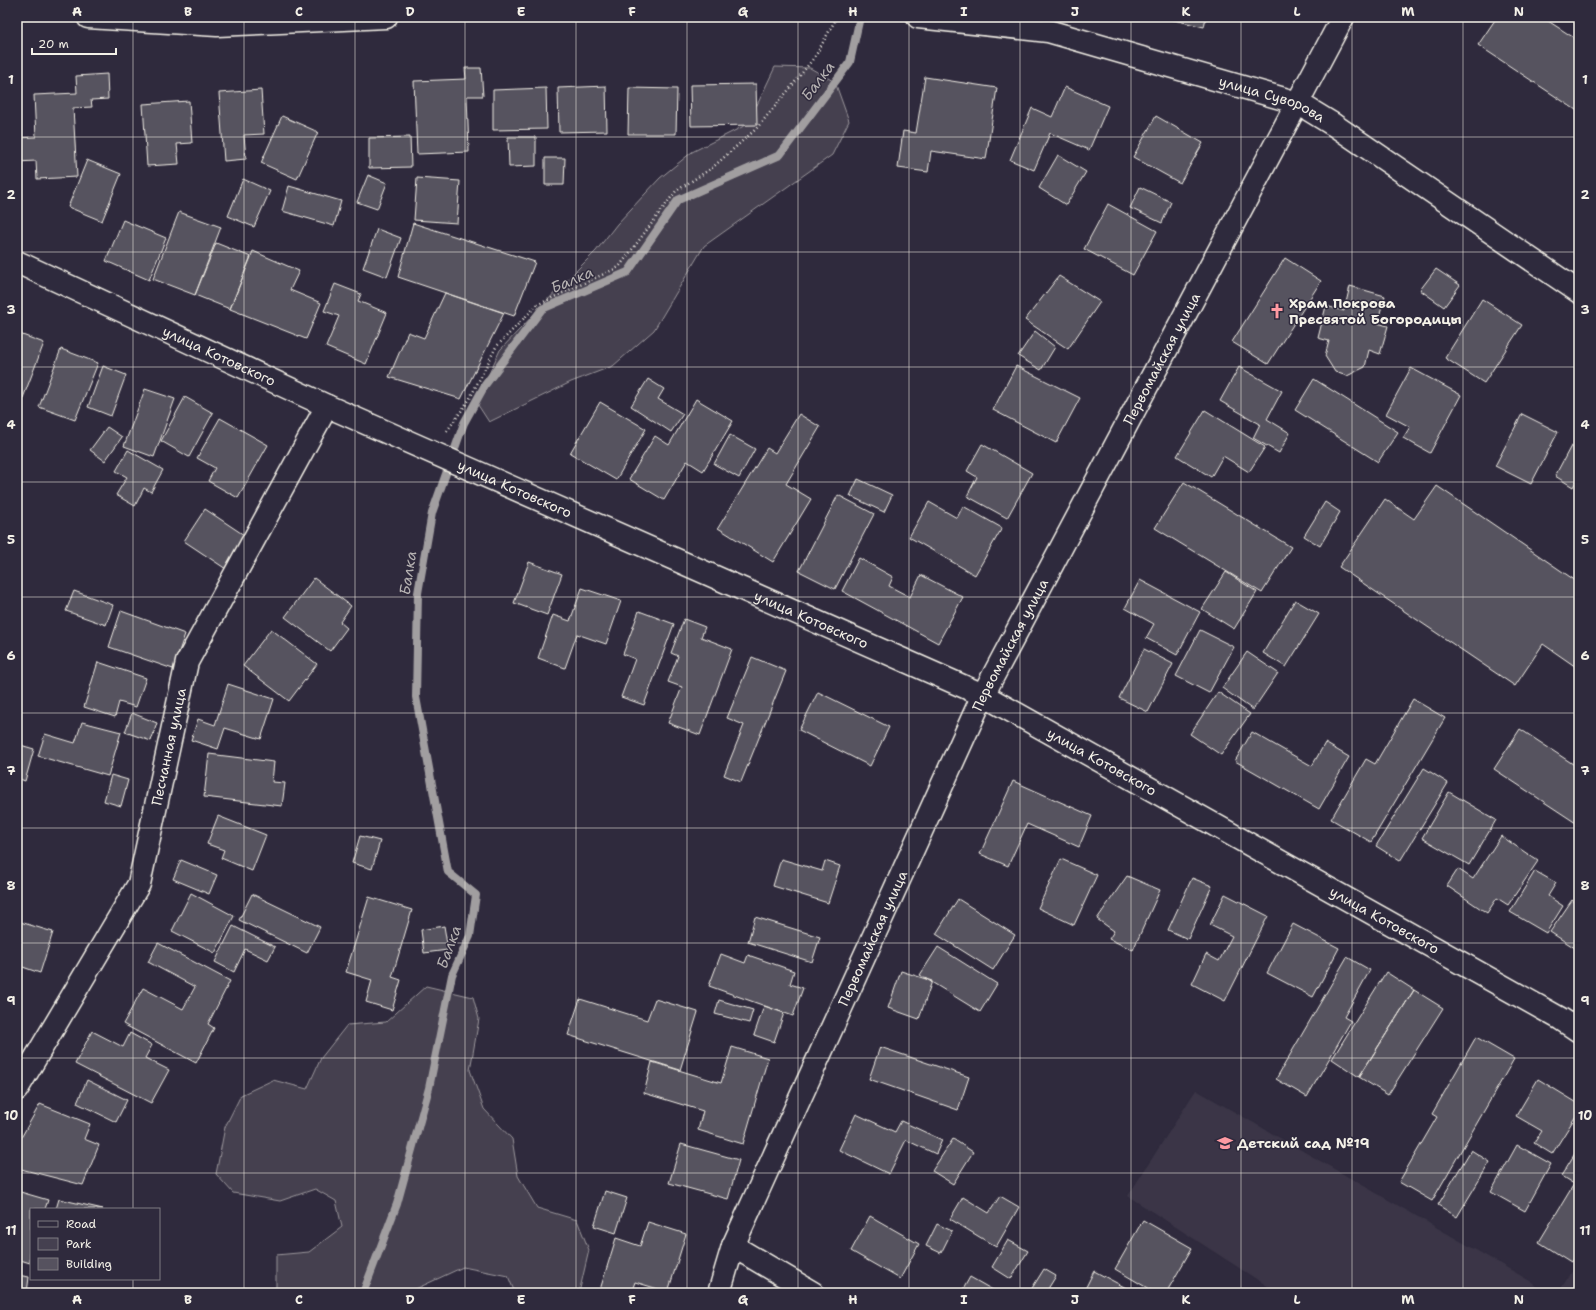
<svg xmlns="http://www.w3.org/2000/svg" width="1596" height="1310" font-family="'Shantell Sans',sans-serif">
<style>
.built{fill:#3b3647}
.green{fill:#454050;stroke:#9c989c}
.lines{fill:none;stroke-linecap:round;stroke-linejoin:round}
.stream{stroke:#a19ea0;stroke-width:8}
.building{fill:#56525f;stroke:#f4f1e8}
.street-casing{stroke:#f4f1e8;stroke-width:25}
.primary-casing{stroke:#f4f1e8;stroke-width:25}
.path{stroke:#f4f1e8;stroke-width:2.5;stroke-dasharray:1 3;stroke-linecap:butt}
.street{stroke:#2f2a3d;stroke-width:22}
.primary{stroke:#2f2a3d;stroke-width:22}
.grid{fill:none;stroke:#f4f1e8;stroke-width:1;stroke-opacity:0.55}
.labels{text-anchor:middle;stroke-width:3;stroke-linejoin:round;paint-order:stroke}
.street-label{font-size:14px;fill:#f4f1e8;stroke:#2f2a3d}
.poi-label{font-size:14px;font-weight:bold;fill:#f4f1e8;stroke:#2f2a3d;text-anchor:start}
.water-label{font-size:15px;font-style:italic;fill:#b6b2b2;stroke:#2f2a3d}
.neatline{fill:none;stroke:#f4f1e8;stroke-width:1.5}
.grid-label{font-size:13px;text-anchor:middle;font-weight:bold;fill:#f4f1e8}
</style>
<rect width="100%" height="100%" fill="#2f2a3d"/>
<filter id="ink" filterUnits="userSpaceOnUse"><feTurbulence type="fractalNoise" baseFrequency=".025" numOctaves="2"/><feDisplacementMap in="SourceGraphic" scale="8" xChannelSelector="R" yChannelSelector="G"/><feConvolveMatrix kernelMatrix="1 2 1 2 8 2 1 2 1" color-interpolation-filters="sRGB"/></filter>
<g filter="url(#ink)">
<path class="built" d="M1196,1090L1530,1281L1546,1293H1278L1128,1196Z
M1579,1261V1293H1558Z"/>
<path class="green" d="M775,67L810,68L835,82L849,121L832,155L704,246L654,330L613,366L571,382L489,422L476,402L500,350L563,284L596,251L617,224L660,178L692,152L748,124Z
M426,986L473,997L479,1019L470,1070L484,1109L512,1139L518,1176L537,1208L577,1220L589,1250L579,1293H515L508,1276L463,1267L407,1293H276V1255L309,1252L342,1227L336,1201L315,1189L280,1201L233,1193L216,1174L225,1127L241,1095L273,1080L307,1089L321,1058L347,1025L386,1022Z"/>
<g class="lines">
<path class="stream" d="M363,1293L397,1204L429,1088L452,975L470,936L476,895L448,872L416,697L418,593L432,513L464,423L485,385L542,309L628,272L678,200L780,155L850,62L860,17"/>
</g>
<path class="building" d="M1161,17H1206L1204,27Z
M1497,17H1542L1579,41V112L1478,45Z
M465,68H481L483,96H467L469,152L417,154L414,81L466,79Z
M107,74L108,99L91,100L92,107L73,108L77,177L37,179L36,161L17,162V138L36,137L34,95L77,93L76,76Z
M925,77L997,88L986,159L931,151L928,172L898,168L903,131L916,133Z
M756,84L757,125L691,126L690,85Z
M606,86L607,131L559,132L558,88Z
M1065,87L1108,106L1089,150L1050,133L1034,170L1010,160L1032,108L1052,117Z
M546,88L547,129L493,130V90Z
M629,88L677,89L676,134H628Z
M261,90L264,134L244,135L246,159L224,161L219,93Z
M189,101L192,143L177,144L179,164L147,166L143,104Z
M282,116L318,132L297,179L261,163Z
M1156,116L1203,143L1180,183L1133,157Z
M410,137L411,167L369,168V138Z
M508,137H536V166L509,167Z
M1058,155L1086,172L1066,205L1039,188Z
M545,158H565L564,185H545Z
M87,160L121,174L102,221L68,207Z
M368,175L387,183L377,209L357,202Z
M417,178L460,181L457,223L414,220Z
M243,179L270,191L254,227L228,216Z
M289,186L341,201L334,226L282,211Z
M1140,187L1171,202L1162,223L1130,208Z
M1108,204L1157,231L1133,275L1084,249Z
M179,212L221,227L195,295L153,279Z
M123,220L166,238L149,280L106,261Z
M413,223L535,262L514,316L398,277Z
M377,229L401,238L387,277L363,268Z
M216,243L251,257L230,309L195,295Z
M253,251L299,271L290,290L321,303L306,339L230,309Z
M1285,258L1321,281L1268,364L1232,342Z
M1436,269L1460,285L1444,307L1420,290Z
M1059,276L1100,302L1068,349L1025,320Z
M335,284L361,294L358,301L387,313L366,364L326,347L339,316L324,311Z
M1350,286L1385,296L1377,323L1388,326L1380,354L1369,350L1365,367L1347,376L1335,372L1325,356L1329,341L1318,338L1326,306L1344,311Z
M445,293L504,313L461,399L389,377L408,332L424,338Z
M1482,299L1522,325L1484,383L1445,358Z
M1035,331L1055,347L1041,370L1018,356Z
M17,333L44,343L23,398L17,396Z
M61,349L98,363L75,420L39,407Z
M103,366L126,375L111,416L88,407Z
M1016,366L1080,398L1056,443L993,410Z
M1239,367L1282,391L1267,419L1290,433L1279,453L1253,438L1260,424L1220,401Z
M1411,368L1461,395L1430,453L1403,438L1410,427L1386,414Z
M648,379L664,389L658,399L683,414L671,432L631,406Z
M1314,379L1398,432L1378,462L1295,410Z
M145,389L175,399L154,457L124,446Z
M185,397L213,413L189,457L161,441Z
M696,399L733,421L703,471L687,461L664,500L629,479L655,436L669,445Z
M600,402L646,429L616,480L570,453Z
M1205,410L1265,447L1249,472L1223,456L1211,477L1177,456Z
M799,414L820,427L786,484L811,499L773,562L718,528L767,448L775,453Z
M1522,414L1558,432L1531,484L1495,466Z
M220,418L268,445L238,498L208,481L215,468L197,458Z
M107,427L122,437L105,461L90,450Z
M730,435L755,449L739,478L714,464Z
M982,444L1032,473L1007,518L967,496L977,477L967,471Z
M1571,446L1579,451V476L1573,487L1555,476Z
M128,450L163,470L151,492L144,488L135,506L116,495L127,477L116,471Z
M858,479L892,495L884,512L850,496Z
M1184,482L1291,547L1262,593L1155,528Z
M1437,486L1579,583V669L1543,644L1515,686L1339,567L1385,499L1414,519Z
M838,495L874,514L835,589L799,571Z
M929,502L957,518L963,506L1002,528L975,575L909,537Z
M1325,502L1340,512L1320,546L1304,536Z
M205,509L247,537L226,569L184,541Z
M859,558L893,577L889,586L910,597L921,575L963,597L938,643L842,591Z
M529,562L562,574L547,615L514,603Z
M1226,572L1257,592L1234,629L1202,609Z
M314,578L351,606L340,622L347,628L330,651L285,617Z
M1140,580L1200,612L1177,655L1146,638L1154,624L1125,608Z
M582,588L621,601L606,644L577,634L565,668L538,658L553,615L570,621Z
M74,591L113,605L106,625L66,611Z
M1295,600L1319,614L1286,667L1263,653Z
M121,611L185,634L173,669L109,647Z
M639,611L674,624L644,705L621,697L635,659L623,654Z
M684,619L705,627L701,637L732,649L700,735L668,723L682,687L668,682L678,656L671,653Z
M271,629L317,664L289,701L243,666Z
M1200,630L1234,647L1209,693L1176,676Z
M1144,649L1173,664L1148,712L1119,698Z
M1247,652L1278,673L1253,710L1222,688Z
M752,657L786,671L741,782L724,775L744,725L727,718Z
M98,662L146,678L136,707L119,702L115,717L84,707Z
M228,684L274,699L261,739L225,728L218,749L191,740L198,719L215,725Z
M818,692L889,727L870,766L799,730Z
M1218,692L1250,714L1221,755L1190,734Z
M1413,699L1445,718L1371,842L1331,819L1366,759L1375,764Z
M132,713L157,723L151,741L125,732Z
M82,722L121,732L108,776L38,756L45,734L75,743Z
M1520,729L1579,768V825L1494,769Z
M1252,732L1312,766L1325,743L1349,757L1319,809L1235,761Z
M17,744L34,749L25,781L17,778Z
M209,754L274,762L272,782L285,783L282,806L204,797Z
M1424,768L1448,783L1400,861L1376,846Z
M111,775L128,780L121,806L104,801Z
M1013,781L1092,816L1079,847L1027,824L1008,866L980,854Z
M1449,792L1496,820L1469,865L1422,838Z
M218,816L266,835L252,871L221,858L224,850L207,844Z
M360,836L380,841L372,869L352,863Z
M1501,836L1538,861L1508,905L1497,898L1487,913L1447,886L1458,869L1473,879Z
M781,859L822,871L825,861L840,866L828,903L773,886Z
M1061,859L1097,875L1074,925L1038,908Z
M181,860L217,875L209,894L173,879Z
M1535,871L1556,883L1548,896L1563,906L1546,933L1510,912Z
M1127,876L1160,890L1133,950L1109,939L1114,931L1097,919Z
M1192,878L1212,886L1188,939L1168,930Z
M191,893L234,916L215,953L172,931Z
M252,894L320,927L307,953L239,920Z
M1225,894L1268,916L1225,1001L1192,984L1206,954L1219,961L1232,936L1210,925Z
M369,897L412,910L392,977L401,980L392,1010L366,1002L372,980L346,972Z
M958,899L1015,935L993,970L936,934Z
M1572,900L1579,905L1578,950L1550,932Z
M755,917L820,937L812,962L748,942Z
M17,921L53,932L40,973L17,965Z
M1293,924L1339,948L1313,997L1267,973Z
M233,926L275,947L268,960L245,949L234,972L215,962Z
M444,926L448,950L424,953L421,930Z
M158,943L230,981L208,1024L214,1028L196,1063L123,1024L143,988L183,1009L195,987L148,962Z
M938,947L997,984L980,1012L920,975Z
M721,954L745,963L748,955L794,971L790,984L803,988L793,1016L709,986Z
M1347,957L1370,970L1344,1017L1351,1021L1307,1097L1276,1079Z
M901,971L932,981L919,1019L888,1008Z
M1386,972L1414,990L1359,1077L1332,1059Z
M1414,990L1443,1008L1388,1095L1359,1077Z
M580,999L647,1020L655,999L698,1012L680,1070L568,1035Z
M719,1000L753,1010L749,1023L715,1014Z
M764,1006L784,1013L774,1042L754,1035Z
M92,1031L123,1047L130,1033L152,1045L145,1058L169,1070L151,1103L75,1064Z
M1476,1037L1514,1059L1432,1201L1399,1182L1437,1117L1432,1114Z
M732,1047L768,1058L743,1144L698,1130L703,1111L644,1093L652,1062L721,1083Z
M880,1047L969,1077L958,1110L869,1079Z
M1538,1079L1579,1104V1111L1552,1154L1534,1143L1542,1131L1516,1116Z
M87,1080L127,1100L116,1122L77,1103Z
M40,1104L90,1124L84,1139L99,1145L83,1185L17,1168V1145Z
M856,1114L895,1132L901,1121L942,1140L936,1154L906,1140L889,1174L839,1150Z
M953,1139L973,1152L953,1184L932,1171Z
M681,1144L739,1160L728,1199L669,1183Z
M1517,1145L1551,1164L1525,1211L1491,1192Z
M1579,1147V1249L1571,1262L1539,1242L1574,1184L1561,1176Z
M1471,1150L1490,1162L1457,1217L1438,1205Z
M17,1191L48,1200L45,1209H31L30,1263L17,1259Z
M605,1191L627,1198L616,1233L594,1226Z
M1000,1196L1019,1207L996,1247L950,1219L963,1197L989,1213Z
M59,1199L103,1209H56Z
M870,1216L919,1244L900,1279L851,1251Z
M1143,1220L1192,1248L1166,1293H1156L1115,1269Z
M648,1222L686,1234L668,1292L635,1282L631,1293H599L616,1238L640,1246Z
M937,1224L952,1231L941,1253L926,1246Z
M1008,1240L1028,1251L1011,1279L992,1267Z
M1044,1269L1056,1276L1046,1292L1048,1293H1029Z
M1094,1271L1130,1290L1129,1293H1083Z
M17,1275L29,1277L27,1293H17Z
M970,1277L998,1293H961Z"/>
<g class="lines">
<defs>
<g id="street">
<path id="s1" d="M17,1089L139,884L187,662L327,406"/>
<path d="M733,1246L813,1293"/>
<path id="s2" d="M719,1293L733,1246L983,695L1343,17"/>
</g>
<g id="primary">
<path d="M88,17L217,25L386,17"/>
<path id="s3" d="M918,17L1048,31L1298,103L1334,125L1579,292"/>
<path id="s4" d="M17,262L327,406L983,695L1561,1019L1579,1031"/>
</g>
</defs>
<use href="#street" class="street-casing"/>
<use href="#primary" class="primary-casing"/>
<path class="path" d="M447,431L469,400L496,347L537,305L619,267L676,191L712,168L756,129L792,86L816,55L837,17"/>
<use href="#street" class="street"/>
<use href="#primary" class="primary"/>
</g>
</g>
<path class="grid" d="M133,17V1209M244,17V1293M355,17V1293M465,17V1293M576,17V1293M687,17V1293M798,17V1293M909,17V1293M1020,17V1293M1131,17V1293M1241,17V1293M1352,17V1293M1463,17V1293M17,137H1579M17,252H1579M17,367H1579M17,482H1579M17,597H1579M17,713H1579M17,828H1579M17,943H1579M17,1058H1579M17,1173H1579M133,1279V1293"/>
<defs>
<symbol id="church-bare" viewBox="-9 -9 18 18"><path d="M-1.2-6h2.4v3.5h3.3v2.4h-3.3V6h-2.4V-.1h-3.3v-2.4h3.3Z" fill="#ff9aa2" stroke="#2f2a3d" stroke-width="2.5" paint-order="stroke"/></symbol>
<symbol id="school-bare" viewBox="-9 -9 18 18"><path d="M0-5L7-2L0 1L-7-2ZM-4 1L0 2.5L4 1V4Q0 6-4 4Z" fill="#ff9aa2" stroke="#2f2a3d" stroke-width="2.5" paint-order="stroke"/></symbol>
</defs>
<g fill-rule="evenodd">
<use href="#church-bare" x="1266" y="300" width="22" height="22"/>
<use href="#school-bare" x="1214" y="1132" width="22" height="22"/>
</g>
<g class="labels">
<g class="street-label">
<text dy="5" stroke="none"><textPath href="#s3" startOffset="365">улица Суворова</textPath></text>
<text dy="5" stroke="none"><textPath href="#s4" startOffset="223">улица Котовского</textPath></text>
<text dy="5" stroke="none"><textPath href="#s2" startOffset="1035">Первомайская улица</textPath></text>
<text dy="5" stroke="none"><textPath href="#s4" startOffset="547">улица Котовского</textPath></text>
<text dy="5" stroke="none"><textPath href="#s4" startOffset="871">улица Котовского</textPath></text>
<text dy="5" stroke="none"><textPath href="#s2" startOffset="711">Первомайская улица</textPath></text>
<text dy="5" stroke="none"><textPath href="#s1" startOffset="379">Песчанная улица</textPath></text>
<text dy="5" stroke="none"><textPath href="#s4" startOffset="1195">улица Котовского</textPath></text>
<text dy="5" stroke="none"><textPath href="#s4" startOffset="1519">улица Котовского</textPath></text>
<text dy="5" stroke="none"><textPath href="#s2" startOffset="387">Первомайская улица</textPath></text>
</g>
<g class="poi-label">
<text x="1289" y="308">Храм Покрова<tspan x="1289" dy="16">Пресвятой Богородицы</tspan></text>
<text x="1237" y="1148">Детский сад №19</text>
</g>
<g class="water-label">
<text transform="translate(818 81) rotate(-53)" y="5">Балка</text>
<text transform="translate(572 280) rotate(-23)" y="5">Балка</text>
<text transform="translate(408 573) rotate(-81)" y="5">Балка</text>
<text transform="translate(449 947) rotate(-70)" y="5">Балка</text>
</g>
</g>
<rect width="1596" height="1310" fill="none" stroke="#2f2a3d" stroke-width="44"/>
<rect x="30" y="1208" width="130" height="72" fill="#2f2a3d" stroke="#7e7a81"/>
<rect x="38" y="1221" width="20" height="6" fill="#2f2a3d" stroke="#7e7a81"/>
<text x="66" y="1228" font-size="12" fill="#f4f1e8">Road</text>
<rect x="38" y="1238" width="20" height="12" fill="#454050" stroke="#7e7a81"/>
<text x="66" y="1248" font-size="12" fill="#f4f1e8">Park</text>
<rect x="38" y="1258" width="20" height="12" fill="#56525f" stroke="#7e7a81"/>
<text x="66" y="1268" font-size="12" fill="#f4f1e8">Building</text>
<path d="M32 48v6h84v-6" fill="none" stroke="#f4f1e8" stroke-width="2"/>
<text x="38" y="48" font-size="12" fill="#f4f1e8" stroke="#2f2a3d" stroke-width="3" paint-order="stroke">20 m</text>
<rect x="22" y="22" width="1552" height="1266" class="neatline"/>
<g class="grid-label">
<text x="77" y="16">A</text>
<text x="188" y="16">B</text>
<text x="299" y="16">C</text>
<text x="410" y="16">D</text>
<text x="521" y="16">E</text>
<text x="632" y="16">F</text>
<text x="743" y="16">G</text>
<text x="853" y="16">H</text>
<text x="964" y="16">I</text>
<text x="1075" y="16">J</text>
<text x="1186" y="16">K</text>
<text x="1297" y="16">L</text>
<text x="1408" y="16">M</text>
<text x="1519" y="16">N</text>
<text x="11" y="84">1</text>
<text x="1585" y="84">1</text>
<text x="11" y="199">2</text>
<text x="1585" y="199">2</text>
<text x="11" y="314">3</text>
<text x="1585" y="314">3</text>
<text x="11" y="429">4</text>
<text x="1585" y="429">4</text>
<text x="11" y="544">5</text>
<text x="1585" y="544">5</text>
<text x="11" y="660">6</text>
<text x="1585" y="660">6</text>
<text x="11" y="775">7</text>
<text x="1585" y="775">7</text>
<text x="11" y="890">8</text>
<text x="1585" y="890">8</text>
<text x="11" y="1005">9</text>
<text x="1585" y="1005">9</text>
<text x="11" y="1120">10</text>
<text x="1585" y="1120">10</text>
<text x="11" y="1235">11</text>
<text x="1585" y="1235">11</text>
<text x="77" y="1304">A</text>
<text x="188" y="1304">B</text>
<text x="299" y="1304">C</text>
<text x="410" y="1304">D</text>
<text x="521" y="1304">E</text>
<text x="632" y="1304">F</text>
<text x="743" y="1304">G</text>
<text x="853" y="1304">H</text>
<text x="964" y="1304">I</text>
<text x="1075" y="1304">J</text>
<text x="1186" y="1304">K</text>
<text x="1297" y="1304">L</text>
<text x="1408" y="1304">M</text>
<text x="1519" y="1304">N</text>
</g>
</svg>
